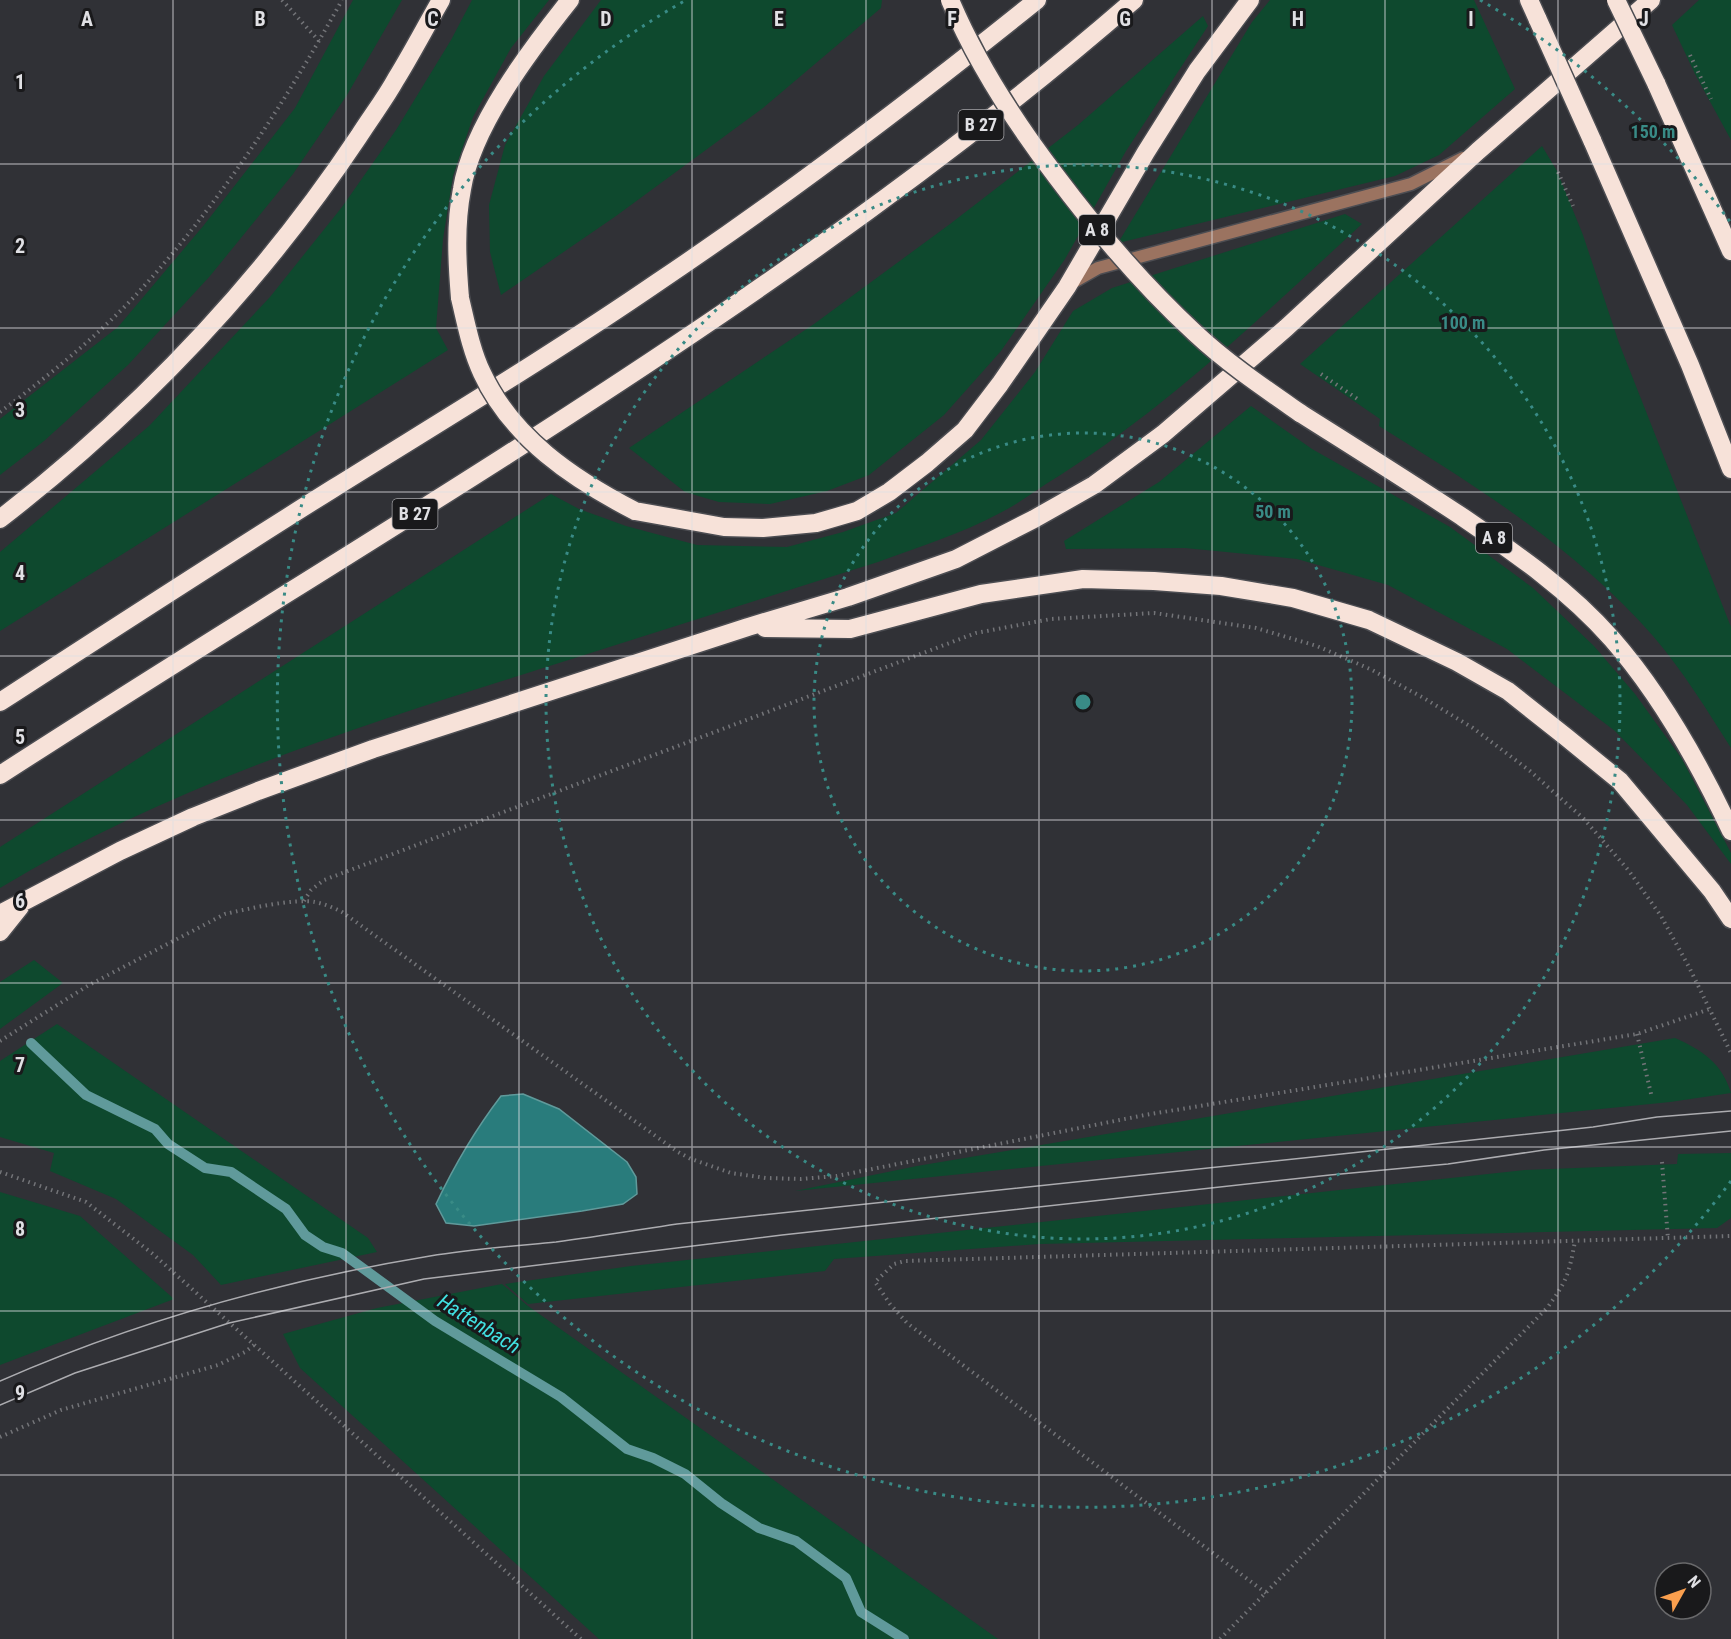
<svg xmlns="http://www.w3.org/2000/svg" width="1731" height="1639" font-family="'Roboto Condensed',sans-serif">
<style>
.green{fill:#0e492e}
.water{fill:#297c7c;stroke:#609a9b;stroke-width:1.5}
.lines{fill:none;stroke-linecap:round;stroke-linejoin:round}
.stream{stroke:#609a9b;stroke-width:10}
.lane-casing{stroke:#4c4d52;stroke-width:15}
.highway-casing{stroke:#4c4d52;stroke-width:21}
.path{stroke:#737478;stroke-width:4;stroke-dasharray:1.5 4.5;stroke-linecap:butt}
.lane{stroke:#9b7360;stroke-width:12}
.highway{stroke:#f7e2d9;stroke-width:18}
.tram{stroke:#acacb0;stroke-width:1.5}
.highway-bridge-casing{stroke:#4c4d52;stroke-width:21;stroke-linecap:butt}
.highway-bridge{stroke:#f7e2d9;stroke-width:18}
.grid{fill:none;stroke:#e0e0e4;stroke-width:1.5;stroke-opacity:0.55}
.ring{fill:none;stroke:#398b86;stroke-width:3;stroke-dasharray:3 6}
.labels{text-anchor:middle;stroke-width:6;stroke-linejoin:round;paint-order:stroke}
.shield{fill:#19191b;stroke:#a4a4a8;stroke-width:1.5}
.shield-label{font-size:18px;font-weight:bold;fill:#e0e0e4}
.water-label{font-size:21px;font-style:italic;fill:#41e1e2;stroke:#19191b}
.grid-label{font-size:20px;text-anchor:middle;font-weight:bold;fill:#e0e0e4;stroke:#19191b;stroke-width:6;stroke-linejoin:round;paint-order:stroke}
.centre{fill:#398b86;stroke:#19191b;stroke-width:3}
.ring-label{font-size:18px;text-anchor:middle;font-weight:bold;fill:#398b86;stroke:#19191b;stroke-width:6;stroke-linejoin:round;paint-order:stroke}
</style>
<rect width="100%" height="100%" fill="#303136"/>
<path class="green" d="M353,0H402L347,95L293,174L210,276L128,365L44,441L0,475V419L118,327L204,225L295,108Z
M472,0H549L511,48L473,117L453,176L443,239L436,328L448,350L0,631V552L149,426L270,297L342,207L396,130L451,40Z
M601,0H882L881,8L763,108L616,216L501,295L490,252L489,205L505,145L544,76Z
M1270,0H1474L1515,89L1439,155L1395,176L1118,243L1252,22Z
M1699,0H1731V140L1695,74L1672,25Z
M1203,16L1208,26L1126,151L1065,259L1001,351L944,415L869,475L827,491L770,504L719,502L685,492L629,448L814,324L950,224L1078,125Z
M1542,146L1557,171L1583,235L1619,343L1731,627V748C1707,710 1683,671 1653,636C1576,548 1477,487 1379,426L1380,419L1300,364Z
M1345,214L1362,224C1261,317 1163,412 1046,484C1031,494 1016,505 1000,513C961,534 918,547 878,562C758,600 638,638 518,676C340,732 161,791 0,888V847L551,494L579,509L626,526L697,545L787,547L843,532L896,513L981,440L1035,372L1073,311L1112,288Z
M1251,406L1312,449L1450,527L1533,588L1594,646L1635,694L1682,759L1731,853V864L1687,805L1615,731L1507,649L1388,585L1297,559L1185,548L1066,549L1064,541L1159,482Z
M34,960L63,983L0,1029V982Z
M57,1024L368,1238L377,1252L221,1285L193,1255L116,1199L50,1171L54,1153L0,1137V1061Z
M1675,1038C1702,1050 1722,1063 1731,1093L1670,1102L795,1191L917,1166Z
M1731,1153V1218L1717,1228L1039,1244L834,1259L825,1271L528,1304L505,1284L631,1266L1525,1170L1677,1164L1678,1154Z
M0,1192L80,1216L174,1299L0,1365Z
M502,1284L528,1306L998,1639H599L300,1368L283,1334L377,1308Z"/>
<path class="water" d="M523,1094L559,1109L627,1162L636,1177L637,1194L623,1204L582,1211L474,1226L446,1223L436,1204C454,1166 475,1130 501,1096Z"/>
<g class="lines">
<path class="stream" d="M31,1043L86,1095L155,1129L168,1144L205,1168L231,1172L286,1209L305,1235L323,1247L342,1253L435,1321L561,1397L627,1449L653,1458L685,1474L721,1503L759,1528L796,1541L846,1578L861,1612L904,1639"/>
<defs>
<path id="lane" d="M1070,284L1098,268L1411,184L1463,158"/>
<path id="highway" d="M1529,0L1538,20
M1656,83L1731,251
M1592,140L1690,365L1731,469
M460,298C457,262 455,225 462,189C472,126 531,49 570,0
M1300,413C1354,447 1408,481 1461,516C1515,553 1568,589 1612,639C1661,695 1699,763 1731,831
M635,511L724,527L763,528L816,523L857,511L889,492L927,463L965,430L1000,384L1067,287L1146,152L1197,71L1250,0
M0,519C139,411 261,283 359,136C371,117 385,99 396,79C412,53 426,26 441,0
M765,628L850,629L981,594L1083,579L1154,581L1221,586L1293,598L1369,620L1457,662L1508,691L1566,737L1620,781L1712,891L1731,919
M0,702C111,630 222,558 334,488C443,420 553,354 658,282C789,194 914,99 1037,0
M0,775C384,526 787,302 1134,0
M0,914L120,851L193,817L258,791L373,749L748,627L848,597L956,559L1034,519L1094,485L1163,434L1286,328L1478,151L1651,0
M0,932L20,907"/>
</defs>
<use href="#lane" class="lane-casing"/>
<use href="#highway" class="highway-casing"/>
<path class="path" d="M282,0L319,41
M1690,55L1711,99
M1558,172L1573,206
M1321,374L1359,400
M0,412C47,377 94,339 134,297C216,209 284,105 342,0
M304,901L311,890L324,880L976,633L1051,619L1154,613L1256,628L1317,646L1370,669L1422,697L1473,728L1530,771L1584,819L1629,871L1661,916L1689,967L1731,1053
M1637,1034L1652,1098
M0,1041L89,985L225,914C246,909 296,898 315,902C325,904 334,908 342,912L678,1152L691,1159L731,1173L766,1178L801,1179L837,1176L1145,1115L1637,1034L1710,1009
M1662,1162L1668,1239
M0,1172L86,1202L153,1254L581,1639
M0,1437L61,1410L218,1365L245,1352L254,1345
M1266,1593L907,1323L890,1304L875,1282L894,1264L905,1261L1731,1236
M1220,1639L1547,1308C1567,1281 1569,1274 1575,1241"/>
<use href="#lane" class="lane"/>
<use href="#highway" class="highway"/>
<path class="tram" d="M0,1381C135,1322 284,1280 430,1256C471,1249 514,1246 556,1242C596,1237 637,1230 677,1224L1351,1153L1593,1127L1657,1117L1731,1111
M0,1405L75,1373L229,1323L424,1279L782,1235L1330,1175L1448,1164L1544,1150L1731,1131"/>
<defs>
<path id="highway-bridge" d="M950,0C977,64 1014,121 1056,176C1098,232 1143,285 1195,333C1227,363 1264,388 1300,413
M1616,0L1656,83
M1538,20L1592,140
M460,298C466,323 471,350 482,373C512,438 573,479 635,511"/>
</defs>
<use href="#highway-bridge" class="highway-bridge-casing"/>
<use href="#highway-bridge" class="highway-bridge"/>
</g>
<path class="grid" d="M173,0V1639M346,0V1639M519,0V1639M692,0V1639M866,0V1639M1039,0V1639M1212,0V1639M1385,0V1639M1558,0V1639M0,164H1731M0,328H1731M0,492H1731M0,656H1731M0,820H1731M0,983H1731M0,1147H1731M0,1311H1731M0,1475H1731"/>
<g class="ring">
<circle cx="1083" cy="702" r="269"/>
<circle cx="1083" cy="702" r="537"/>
<path d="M1731 1181A806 806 0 1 1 686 0M1480 0A806 806 0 0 1 1731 223"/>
</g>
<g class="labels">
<g class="shield">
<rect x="958.5" y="110" width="45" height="30" rx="4.5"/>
<rect x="1079" y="215" width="36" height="30" rx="4.5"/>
<rect x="392.5" y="499" width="45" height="30" rx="4.5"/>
<rect x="1476" y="523" width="36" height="30" rx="4.5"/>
</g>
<g class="shield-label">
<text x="981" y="131">B 27</text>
<text x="1097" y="236">A 8</text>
<text x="415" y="520">B 27</text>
<text x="1494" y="544">A 8</text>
</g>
<g class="water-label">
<text transform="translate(479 1324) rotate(32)" y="7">Hattenbach</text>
</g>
</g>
<g class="grid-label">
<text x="87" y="26">A</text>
<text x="260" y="26">B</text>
<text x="433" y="26">C</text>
<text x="606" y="26">D</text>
<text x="779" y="26">E</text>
<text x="952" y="26">F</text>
<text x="1125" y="26">G</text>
<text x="1298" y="26">H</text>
<text x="1471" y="26">I</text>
<text x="1644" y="26">J</text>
<text x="20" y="89">1</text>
<text x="20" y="253">2</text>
<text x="20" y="417">3</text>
<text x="20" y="580">4</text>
<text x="20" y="744">5</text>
<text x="20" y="908">6</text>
<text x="20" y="1072">7</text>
<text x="20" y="1236">8</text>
<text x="20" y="1400">9</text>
</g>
<circle cx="1083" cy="702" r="9" class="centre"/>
<g class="ring-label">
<text x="1653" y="138">150 m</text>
<text x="1463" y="329">100 m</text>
<text x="1273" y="518">50 m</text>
</g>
<g transform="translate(1683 1591) rotate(50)"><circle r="28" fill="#19191b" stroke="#69696b" stroke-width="1.5"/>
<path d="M0-4.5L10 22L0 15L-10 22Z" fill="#fa9f4e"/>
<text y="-9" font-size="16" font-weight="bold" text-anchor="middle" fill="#e0e0e4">N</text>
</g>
</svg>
